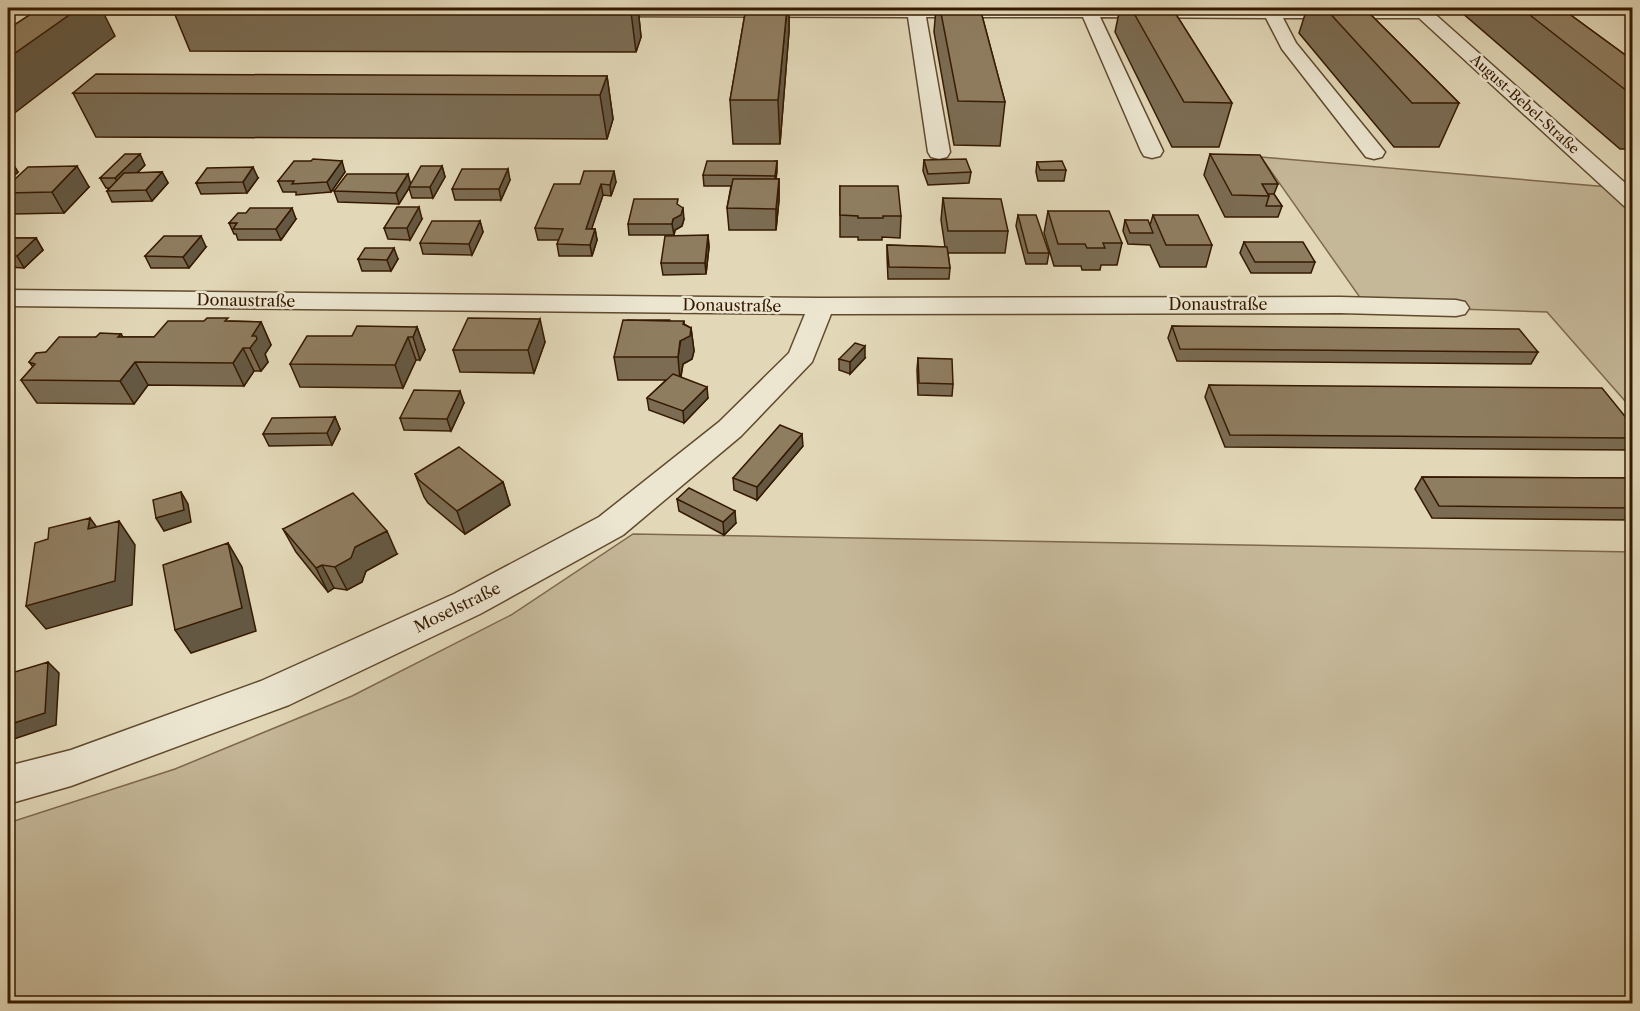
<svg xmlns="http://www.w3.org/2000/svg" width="1640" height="1011" font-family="'Libre Caslon Text',serif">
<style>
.green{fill:#c5b899;stroke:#7e694c;stroke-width:1.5}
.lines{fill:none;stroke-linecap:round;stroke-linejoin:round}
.minor-casing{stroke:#614a2e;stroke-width:3}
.minor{fill:#ece6d1;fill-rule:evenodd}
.wall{fill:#7b6c53;stroke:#361a00;stroke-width:1.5}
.shaded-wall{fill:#645843;stroke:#361a00;stroke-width:1.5}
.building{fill:#8f7d60;stroke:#361a00;stroke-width:1.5}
.labels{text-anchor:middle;stroke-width:5;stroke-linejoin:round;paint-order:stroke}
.far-street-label{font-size:14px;fill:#361a00;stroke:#ece6d1}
.street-label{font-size:16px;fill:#361a00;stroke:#ece6d1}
</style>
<rect width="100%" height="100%" fill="#e2d8b8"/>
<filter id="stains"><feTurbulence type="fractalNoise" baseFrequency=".00333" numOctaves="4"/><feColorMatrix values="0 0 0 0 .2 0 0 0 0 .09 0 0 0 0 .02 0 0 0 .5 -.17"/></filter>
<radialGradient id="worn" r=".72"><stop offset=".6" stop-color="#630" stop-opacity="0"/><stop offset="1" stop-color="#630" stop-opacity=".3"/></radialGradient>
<path class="green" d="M1261,157L1632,189V409L1547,312L1366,306Z
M633,534L1632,552V1003H8V823L175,769L352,696L511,615Z"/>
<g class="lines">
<defs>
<path id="minor" d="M53,8H227L228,9L225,13L219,14H61L55,13Z
M586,8H1428L1632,189V208L1624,206L1419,18H1283L1296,43L1385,152L1382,157L1374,159L1366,157L1282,49L1266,18L1100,17L1163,151L1160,156L1152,158L1144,156L1141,151L1083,17H926L950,152L947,157L939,159L931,157L928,152L908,17L592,16L586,15L583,11Z
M8,290L821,298L1340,297L1456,300L1465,302L1469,308L1465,314L1456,316L1340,313L831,314L812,362L741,436L623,535L480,614L289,705L71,786L8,804V766L71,750L261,681L454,594L599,517L719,422L789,353L805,314L8,306Z"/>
</defs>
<use href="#minor" class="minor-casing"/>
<use href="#minor" class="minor"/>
</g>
<path class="wall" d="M638,8L641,37L636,52L190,51L173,10Z
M746,8H789V31L780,144H733L730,100Z
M936,8H980L1005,102L1000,146L954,145L934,32Z
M1120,8H1172L1232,103L1219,147H1172L1115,32Z
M1307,8H1364L1459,103L1439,147H1394L1299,33Z
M1462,8H1561L1632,60V149H1620L1460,11Z
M607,76L613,119L607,139L96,137L73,93Z
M1210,154L1278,184L1274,194L1282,206L1278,217H1225L1204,175Z
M924,160L971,172L969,183L928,185L923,171Z
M11,161L18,172L10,179L89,187L64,213L14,214L12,212H8V193Z
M311,161L345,172L331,192L296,195V192H283L278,181Z
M777,161L776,179H779V200L776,230H729L727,208L731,186H704L703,175Z
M1037,162L1066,170L1064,181H1038L1036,172Z
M145,165L137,173L162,172L168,183L152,201L112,202L107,191L109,188H106L100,178Z
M442,166L445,177L433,198H412L409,188L399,204L338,202L334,191L411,183Z
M258,178L247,193L201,194L196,183Z
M510,180L501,200H455L452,189Z
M616,182L611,196L603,195L591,229H595L597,240L592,256H559L557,244L559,240H538L535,228L580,184Z
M840,186L901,216L900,238L882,237V240H858V237H840Z
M943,198L1008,231L1005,253H948L950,268L949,279H888L887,256V245L945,247L941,220Z
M678,205L684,219L682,226L675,230L674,235H629L628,224Z
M1048,211L1122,243L1117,265H1101L1100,270H1082L1081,266H1054L1044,233Z
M1018,215L1049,253L1047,264H1026L1016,226Z
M1153,215L1212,245L1206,267H1160L1150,245L1128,244L1123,231L1125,220L1150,225Z
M296,219L281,240H238L236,234H234L229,223Z
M422,219L410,240L388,239L384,228Z
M480,221L483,232L472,255L423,254L420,243Z
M708,235L709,247L706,274L663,275L661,263Z
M8,238H36L43,250L24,268L8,267Z
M1244,242L1315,262L1311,273H1251L1240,253Z
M206,247L189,268H151L145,256Z
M358,259H398L391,271H362Z
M229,321L261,322L271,345L265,354L268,362L261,371H254L244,386L148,385L134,404L37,403L21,380L33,367L29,362L46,352L96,337L121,334L123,337H154Z
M669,321L684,324L691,328L694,351L692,359L683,364L681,377L708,398L684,423L649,410L647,398L666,380H618L614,357Z
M1172,326L1538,352L1531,364L1177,361L1168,338Z
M417,327L425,350L420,360H416L403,388L300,387L290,364L352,336Z
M545,342L534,373L460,372L453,350Z
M865,358L850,374L839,370V359Z
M918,358L953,384L952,396L918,395L917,370Z
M1209,385L1632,425V450L1225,447L1205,397Z
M464,403L451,431L404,430L400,418Z
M335,417L340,429L332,445L269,446L263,434Z
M803,446L757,500L734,490L733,478Z
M415,474L503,482L510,505L465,534L428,503L424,497Z
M1422,477L1632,478V520L1432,518L1415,489Z
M677,499L736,523L724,535L679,511Z
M283,529L397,554L366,571L362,582L347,590L334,588L328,592L296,552Z"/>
<path class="shaded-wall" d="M8,8H19L8,15Z
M79,8H101L115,36L8,118V58Z
M633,8H638L641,37L636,52L631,12Z
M787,8H789V31L780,144L778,100Z
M607,76L613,119L607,139L600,95Z
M140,154L145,165L121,189L115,178Z
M11,161L18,172L8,181V165Z
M342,161L345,172L331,192L327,182Z
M777,161V172L775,187V176Z
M77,166L89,187L64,213L52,192Z
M442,166L445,177L433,198L430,187Z
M253,167L258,178L247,193L243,182Z
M508,169L510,180L501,200L499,189Z
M614,171L616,182L611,196L610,185Z
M162,172L168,183L152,201L146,190Z
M408,174L411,185L409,187V188L399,204L396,193Z
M779,179V200L776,230V209Z
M601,184L603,195L588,240L586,229Z
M419,207L422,219L410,240L407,228Z
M292,208L296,219L281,240L276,229Z
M683,208L684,219L682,226L675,230L674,235L672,224L673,219Z
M480,221L483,232L472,255L469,244Z
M595,229L597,240L592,256L590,245Z
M708,235L709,247L706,274L705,263Z
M201,236L206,247L189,268L183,257Z
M36,238L43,250L24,268L17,256Z
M394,248L398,259L391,271L387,260Z
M540,319L545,342L534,373L528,350Z
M684,321L685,338L691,328L694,351L692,359L683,364L680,380L678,357Z
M261,322L271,345L265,354L268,362L261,371L250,348L252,336Z
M417,327L425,350L420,360L413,337Z
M408,337L416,360L403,388L395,365Z
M865,346V358L850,374V362Z
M243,348L254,371L244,386L233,363Z
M135,362L148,385L134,404L120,381Z
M707,387L708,398L684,423L683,411Z
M460,391L464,403L451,431L447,419Z
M335,417L340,429L332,445L327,433Z
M802,434L803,446L757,500V487Z
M503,482L510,505L465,534L457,511Z
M181,492L188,504L191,522L164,531L156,518Z
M735,511L736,523L724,535L723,522Z
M90,518L107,541L88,529Z
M119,521L135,545L132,605L46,629L26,606Z
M387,531L397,554L366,571L362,582L347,590L335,567L355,547Z
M228,543L242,567L256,631L191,653L175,630Z
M322,565L334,588L328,592L316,568Z
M48,662L59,673L56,725L8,741V725Z"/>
<path class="building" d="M40,8H79L8,58V29Z
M177,8H633L631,12L173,10Z
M746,8H787L778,100H730Z
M940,8H980L1005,102L958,101Z
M1131,8H1172L1232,103L1184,102Z
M1325,8H1364L1459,103H1412Z
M1521,8H1561L1632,60V95Z
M96,74L607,76L600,95L73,93Z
M125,154H140L115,178H100Z
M1210,154L1260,155L1278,184H1262L1269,196L1232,195Z
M313,159L342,161L327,182L292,184L294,181H278L294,161H311Z
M966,159L971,172L928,174L924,160Z
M707,161H777L775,176L703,175Z
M1062,161L1066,170H1040L1037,162Z
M77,166L52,192L8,193V179H15L28,167Z
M421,166H442L430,187H409Z
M253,167L243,182L196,183L207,168Z
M462,169H508L499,189H452Z
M584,171H614L610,185L601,184L586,229H595L590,245L557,244L563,229L535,228L554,184H580Z
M162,172L146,190L107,191L124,173Z
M347,174H408L396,193L334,191Z
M733,179H779L776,209L727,208Z
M840,186H898L901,216H883V218H858V216L840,215Z
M1268,194H1274L1282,206H1266L1269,196Z
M943,198L1001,199L1008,231H948Z
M634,199H678L677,204L683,208L681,215L673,219L672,224H628Z
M397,207H419L407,228H384Z
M250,208H292L276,229H233L237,223H229L238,213H246Z
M1048,211H1109L1122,243H1103L1105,248H1087L1085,244H1058Z
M1018,215H1036L1049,253H1028Z
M1153,215H1198L1212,245H1166Z
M1125,220H1148L1153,233H1130Z
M432,221H480L469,244L420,243Z
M708,235L705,263H661L665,236Z
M164,236H201L183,257L145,256Z
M8,238H36L17,256H8Z
M1244,242H1303L1315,262H1255Z
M887,245L947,247L950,268L889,267Z
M365,248H394L387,260L358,259Z
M207,318H228L225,321L261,322L252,336H256L257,339L250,348H243L233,363L135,362L120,381L21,380L35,364L29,362L36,353L46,352L59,337H96L100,333L121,334L118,337H154L168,321H204Z
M468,318L540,319L528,350H453Z
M623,320L684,321L683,324L691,328L690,336L680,341L678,357H614Z
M627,320H669L668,321Z
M357,326L417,327L413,337H408L395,365L290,364L307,336H352Z
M1172,326L1519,329L1538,352L1180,349Z
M855,343L865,346L850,362L839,359Z
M918,358L952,359L953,384L919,383Z
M673,374L707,387L683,411L647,398Z
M1209,385L1602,388L1632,425V438L1230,435Z
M414,390L460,391L447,419L400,418Z
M335,417L327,433L263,434L272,418Z
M780,425L802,434L757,487L733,478Z
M459,447L503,482L457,511L419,480L415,474Z
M1422,477L1632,478V508L1439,506Z
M689,488L735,511L723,522L677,499Z
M181,492L184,510L156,518L153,500Z
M353,493L387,531L355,547L351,558L335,567L322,565L316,568L283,529Z
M90,518L88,529L119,521L115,581L26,606L35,543L48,539L49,528Z
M228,543L242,608L175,630L163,565Z
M48,662L45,713L8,725V674Z"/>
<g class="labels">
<g class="far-street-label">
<text transform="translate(1525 104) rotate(42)" y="5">August-Bebel-Straße</text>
</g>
<g class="street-label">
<text transform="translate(246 300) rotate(1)" y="6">Donaustraße</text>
<text x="1218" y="310">Donaustraße</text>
<text transform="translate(732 305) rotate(1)" y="6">Donaustraße</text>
<text transform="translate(457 607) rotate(-26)" y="6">Moselstraße</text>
</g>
</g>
<rect width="1640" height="1011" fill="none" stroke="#e2d8b8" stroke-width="30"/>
<rect x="9" y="9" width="1622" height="993" fill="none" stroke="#361a00" stroke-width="3"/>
<rect x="15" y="15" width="1610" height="981" fill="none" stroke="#361a00" stroke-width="1.5"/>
<rect width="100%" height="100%" filter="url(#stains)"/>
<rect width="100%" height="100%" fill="url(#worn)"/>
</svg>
